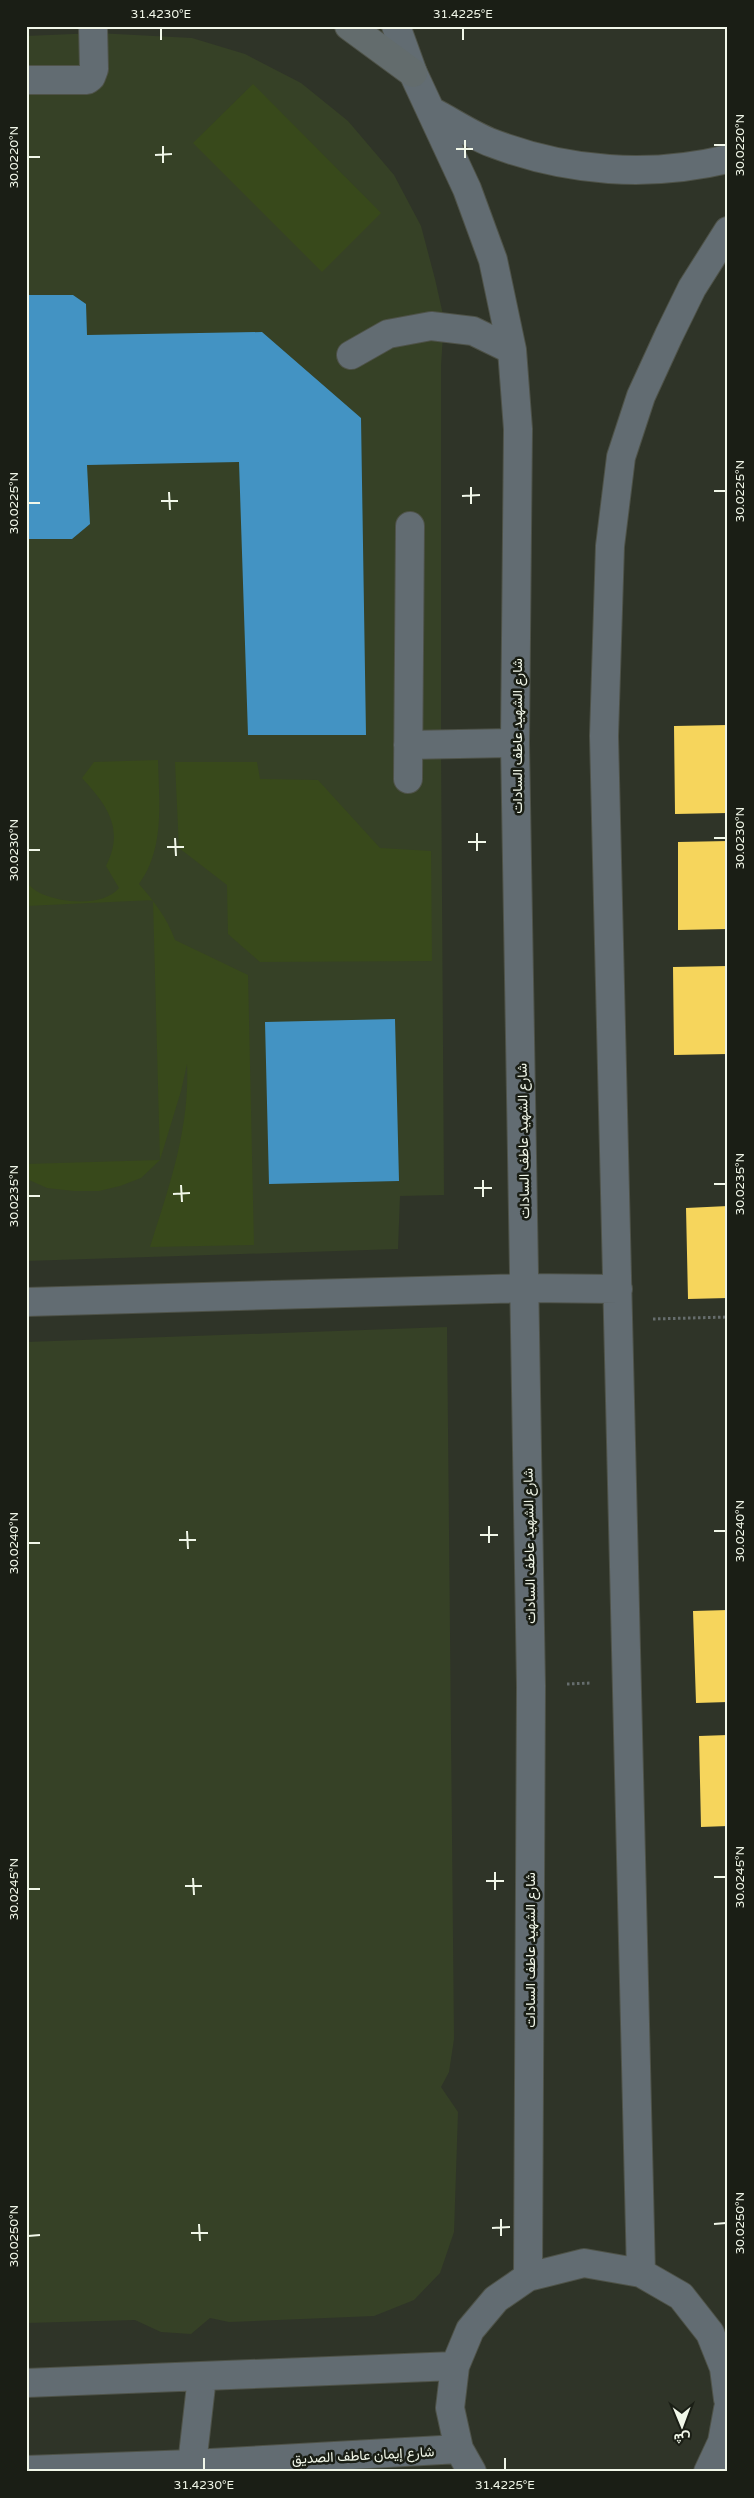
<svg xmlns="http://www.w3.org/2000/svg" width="754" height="2498" font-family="'Varela Round',Vazirmatn,sans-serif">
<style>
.built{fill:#364126}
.green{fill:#38491b}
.homes{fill:#f6d55c}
.schools{fill:#4393c3}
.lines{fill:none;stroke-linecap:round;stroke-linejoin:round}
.minor-casing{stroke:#4e5248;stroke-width:30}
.major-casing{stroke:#4e5248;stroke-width:30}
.path{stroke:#666d6d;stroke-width:3;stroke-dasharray:2.5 2.5;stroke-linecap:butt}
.minor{stroke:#626c72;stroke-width:28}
.major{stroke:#636c6d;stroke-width:28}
.ticks{fill:none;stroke:#f1f7e9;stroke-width:2}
.labels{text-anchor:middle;stroke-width:5;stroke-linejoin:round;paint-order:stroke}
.street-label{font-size:14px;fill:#f1f7e9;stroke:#1a1e15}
.neatline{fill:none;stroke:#f1f7e9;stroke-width:2}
.ticks-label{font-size:12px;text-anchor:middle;fill:#f1f7e9}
</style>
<rect width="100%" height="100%" fill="#2f3428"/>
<path class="built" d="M97,33L192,38L245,54L301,83L348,121L394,175L421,226L435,279L444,319L441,366V746L444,1195L400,1196L398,1249L26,1261V36Z
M447,1327L454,2039L449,2072L441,2087L458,2112L454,2232L440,2273L414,2300L374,2316L229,2322L210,2318L191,2334L161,2332L135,2320L26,2323V1342Z"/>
<path class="green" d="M253,84L381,213L322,272L193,143Z
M158,760C159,802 165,848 139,884C154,901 167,918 175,940L248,975L254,1245L150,1247C169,1187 190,1128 187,1064L181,1091L160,1160L141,1178L120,1186L99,1191H74L47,1188L27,1179L26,1164L160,1160L153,900L26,906V883C31,886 36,892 42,894C63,903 103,907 119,888L106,866C125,829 107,805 82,778L94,762Z
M175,762H257L260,779L318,780L380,848L431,851L432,961L260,962L228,934L227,885L179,848Z"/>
<path class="homes" d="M728,725V813L675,814L674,726Z
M728,841V929L678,930V842Z
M728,966V1054L674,1055L673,967Z
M728,1206V1298L688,1299L686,1208Z
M728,1610V1702L696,1703L693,1611Z
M728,1735V1826L701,1827L699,1736Z"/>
<path class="schools" d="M26,295H73L86,304L87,335L262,332L361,418L366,735H248L239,462L87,465L90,524L72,539H26Z
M395,1019L399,1181L269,1184L265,1022Z"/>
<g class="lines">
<defs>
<path id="minor" d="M396,26L413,73L467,189L493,260L512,350L518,429L515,743L531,1686L528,2277
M26,80H87L91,77L94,69L93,26
M431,111C451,121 471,135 492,143C568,172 649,178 728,159
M351,355L388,334L431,326L473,331L512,350
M408,745L515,743
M408,779L410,526
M26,1302L526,1288L618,1289
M641,2273L604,736L610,546L621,457L641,396L669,335L692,288L728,231
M26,2383L455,2366
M192,2464L202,2377
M26,2470L192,2464L459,2449
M472,2472L459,2449L450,2408L455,2366L470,2330L496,2299L528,2277L584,2263L641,2273L681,2296L710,2333L724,2368L728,2399
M708,2472L722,2442L728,2409"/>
<path id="major" d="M349,26L413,73"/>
</defs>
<use href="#minor" class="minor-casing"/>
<use href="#major" class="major-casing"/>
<path class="path" d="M653,1319L728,1317
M567,1684L591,1683"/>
<use href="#minor" class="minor"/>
<use href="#major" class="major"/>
</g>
<path class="ticks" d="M161,28V40M463,28V40M465,140V158M714,145H726M163,146V163M456,149H473M155,155L172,154M28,157H40M471,487V504M714,491H726M169,492L170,510M462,496L480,495M161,501H178M28,503H40M477,833V851M175,838L176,856M714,838H726M468,842H486M167,847H184M28,850H40M483,1180V1197M714,1184H726M181,1185L182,1202M474,1188H492M173,1194L190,1193M28,1196H40M489,1526V1543M187,1531L188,1549M714,1531H726M480,1535H498M179,1540H196M28,1543H40M495,1872V1890M714,1877H726M193,1878L194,1895M486,1881H504M185,1886H202M28,1889H40M501,2219V2236M199,2224L200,2241M714,2224L726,2223M492,2228L510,2227M191,2233H208M28,2236L40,2235M204,2458V2470M505,2458V2470"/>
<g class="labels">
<g class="street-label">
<text transform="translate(517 736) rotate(-90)" y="5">شارع الشهيد عاطف السادات</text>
<text transform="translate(523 1141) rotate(-91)" y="5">شارع الشهيد عاطف السادات</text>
<text transform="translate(529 1546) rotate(-91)" y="5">شارع الشهيد عاطف السادات</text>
<text transform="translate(530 1950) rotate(-90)" y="5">شارع الشهيد عاطف السادات</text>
<text transform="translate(363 2455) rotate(-3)" y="5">شارع إيمان عاطف الصديق</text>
</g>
</g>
<rect width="754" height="2498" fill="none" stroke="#1a1e15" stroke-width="55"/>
<g transform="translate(682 2426) rotate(179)" stroke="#1a1e15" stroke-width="4" paint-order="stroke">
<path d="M0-4L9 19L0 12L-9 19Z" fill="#f1f7e9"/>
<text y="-8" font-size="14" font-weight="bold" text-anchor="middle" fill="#f1f7e9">ش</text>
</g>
<rect x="28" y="28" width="698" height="2442" class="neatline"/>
<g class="ticks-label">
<text x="161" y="18">31.4230°E</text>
<text x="463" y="18">31.4225°E</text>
<text transform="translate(740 145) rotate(-90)" y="4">30.0220°N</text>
<text transform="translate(14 157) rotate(-90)" y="4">30.0220°N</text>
<text transform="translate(740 491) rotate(-90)" y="4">30.0225°N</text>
<text transform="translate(14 503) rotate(-90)" y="4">30.0225°N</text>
<text transform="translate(740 838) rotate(-90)" y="4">30.0230°N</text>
<text transform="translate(14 850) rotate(-90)" y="4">30.0230°N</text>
<text transform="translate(740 1184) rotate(-90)" y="4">30.0235°N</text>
<text transform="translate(14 1196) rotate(-90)" y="4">30.0235°N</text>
<text transform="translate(740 1531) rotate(-90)" y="4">30.0240°N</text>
<text transform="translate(14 1543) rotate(-90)" y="4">30.0240°N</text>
<text transform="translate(740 1877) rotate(-90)" y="4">30.0245°N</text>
<text transform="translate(14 1889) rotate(-90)" y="4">30.0245°N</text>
<text transform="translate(740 2223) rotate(-90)" y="4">30.0250°N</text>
<text transform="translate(14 2236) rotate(-90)" y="4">30.0250°N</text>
<text x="204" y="2489">31.4230°E</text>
<text x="505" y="2489">31.4225°E</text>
</g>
</svg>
